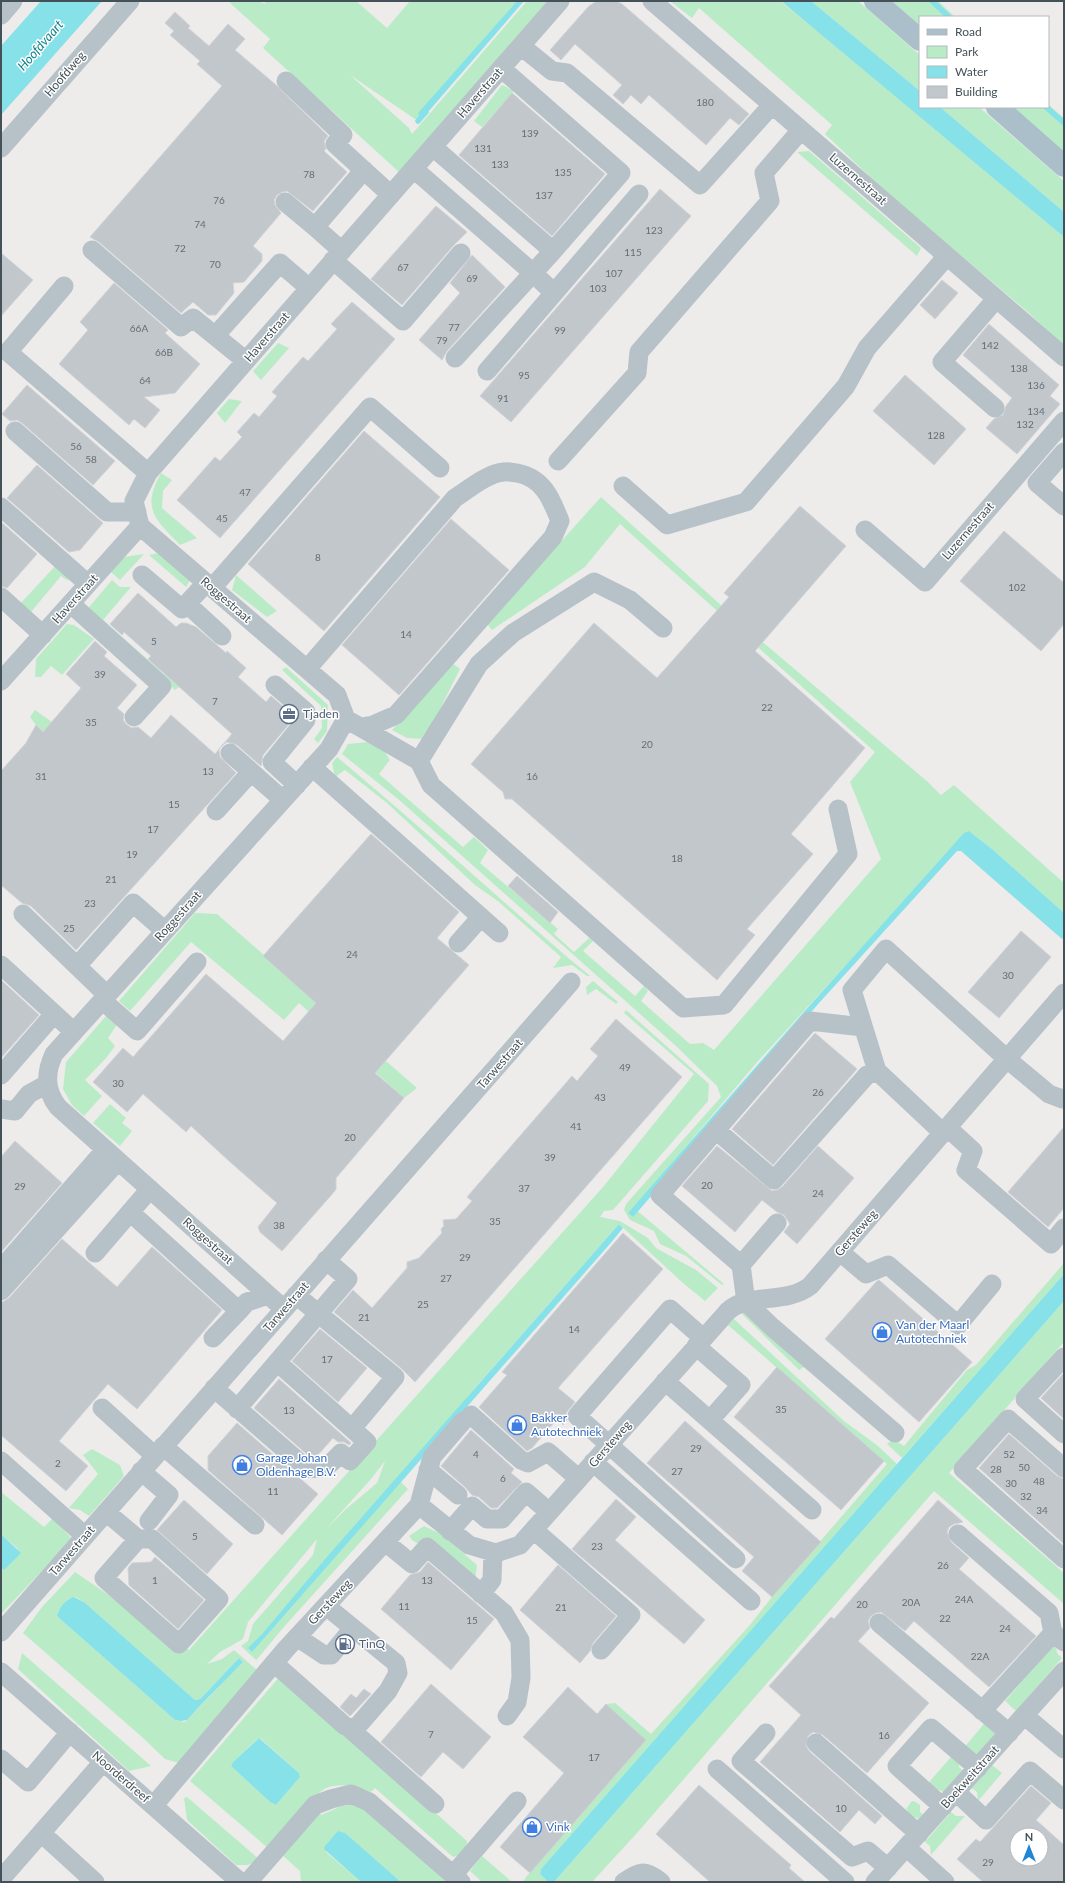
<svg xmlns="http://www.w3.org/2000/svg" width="1065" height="1883" font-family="Lato,sans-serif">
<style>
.green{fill:#b9ecc6;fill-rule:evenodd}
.water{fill:#87e1e8}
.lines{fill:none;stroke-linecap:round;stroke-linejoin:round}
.stream{stroke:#87e1e8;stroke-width:5.5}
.building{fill:#c2c7cb;stroke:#cfd2d7;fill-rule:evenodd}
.minor{stroke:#b7c2c8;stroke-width:19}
.major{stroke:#abbfca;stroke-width:22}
.labels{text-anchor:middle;stroke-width:3;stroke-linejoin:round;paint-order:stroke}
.number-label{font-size:10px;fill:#646e75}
.street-label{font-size:12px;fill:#445158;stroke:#fff}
.service-label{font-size:12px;fill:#4e5e75;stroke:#fff;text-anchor:start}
.shop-label{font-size:12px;fill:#366cbe;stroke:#fff;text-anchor:start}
.water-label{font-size:13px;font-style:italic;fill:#10808a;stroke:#fff}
</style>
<rect width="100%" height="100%" fill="#eeebeb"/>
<path class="green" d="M231,1H257L266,4L264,1H356L387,28L410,1H517L418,121L350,75L409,128L412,134L527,1H550L400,173L263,48L270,39L230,3Z
M670,1H780L825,37L1064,237V346L1029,313L884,190L825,134L832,125L699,8L692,18Z
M811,1H858L920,55V91Z
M892,1H938L955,17H920V26Z
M502,85L514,91L482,127L474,121Z
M1048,104L1064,118V152L1013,107H1048Z
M940,107H979L1064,181V212Z
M809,151L921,248L917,256L797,152Z
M278,343L289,348L261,380L253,371Z
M229,399L242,401L225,423L217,413Z
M161,473L172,480L163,491L162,508L197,538L180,545C155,519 141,509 161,473Z
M601,497L753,634L928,782L941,795L954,785L1064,883V913L992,849L969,831L758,1061L634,1208L724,1284L722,1285L686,1256L660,1244L654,1231L630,1220L624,1210L626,1204L721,1097L717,1086L676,1046L398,799L342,754L348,744L378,741L390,760L379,774L463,847L474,837L488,850L480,863L558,929L554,934L574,952L589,938L593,941L583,951L635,996L644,986L648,991L641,1001L690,1044L703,1043L714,1050L881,859L850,782L875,752L620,524L585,567L492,630L487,624Z
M159,553L190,580L186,587L149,555Z
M144,554L120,580L111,572L124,557Z
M58,563L66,569L68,581L61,576L31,612L19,605Z
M236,575L277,611L267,617L232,590Z
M112,580L120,587H131L103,620L179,687L175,690L96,618L89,607Z
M67,624L74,625L94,639L62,675L51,666L41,677H35L36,659Z
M452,663L460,669L425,739L407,738L392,730Z
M286,667L328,705L327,731L318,743L314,739L322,728L321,706L282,670Z
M35,710L52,722L73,740L64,750L36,725L30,717Z
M337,757C423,828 504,904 590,976H587L572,965L553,968L561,957L499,902L475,885L387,803L345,770L335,777L332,763Z
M195,913L217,914L417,1088L404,1098L299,1003L284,1020L191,942L130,1011L119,1001Z
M593,981L618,1002L616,1004L596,989L587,995L586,987Z
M626,1010L709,1084L708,1101L613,1210L604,1211L600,1217L620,1221L648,1238L656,1248L696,1270L718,1288L705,1301L683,1283L619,1224L467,1397L471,1400L401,1482L408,1489L283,1628L259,1657L256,1660L241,1646L248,1641L253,1624L313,1555L317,1539L248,1622L243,1639L220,1652L207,1664L222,1659L234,1650L258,1671L179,1763L165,1759L142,1737L23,1633L42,1607L75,1572L189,1650L603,1187L694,1074L624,1013ZM385,1461L377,1483L346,1509L326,1529L371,1479ZM76,1597L84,1602L195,1700L200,1699L205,1694L239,1658L243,1662L185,1722L175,1720L59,1618L57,1613L68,1599Z
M107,1015L118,1023L108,1038L115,1046L107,1057L85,1080L102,1096L84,1116L72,1105L63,1089L66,1062Z
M110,1104L126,1118L122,1123L132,1131L120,1146L93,1123Z
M1064,1263V1274L902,1458L887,1444L893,1439L904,1446L967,1370L976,1365Z
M1064,1301V1342L949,1473L1064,1573V1604L934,1491L637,1833L592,1882H554Z
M749,1312L807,1365L799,1370L741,1313Z
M734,1319L844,1421L878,1446L897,1464L541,1869L540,1874L548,1882H523L526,1877L646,1740L606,1704L615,1703L651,1734L749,1626L772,1597L887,1464L728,1325Z
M92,1449L120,1465L124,1476L89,1516L80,1510L69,1508L98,1474L83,1455Z
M1,1492L44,1527L53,1518L72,1539L1,1614V1568L3,1570L18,1549L1,1534Z
M424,1526L441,1534L477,1565L475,1580L412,1540L409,1536Z
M1054,1644L1056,1646L1057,1653L1062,1658L1016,1711L1005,1701Z
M22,1653L151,1766L129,1771L18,1669Z
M281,1675L467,1841L466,1853L453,1857L375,1788L371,1792C356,1787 342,1782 326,1788C315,1793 280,1837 269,1849L190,1781ZM260,1738L299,1773L300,1777L276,1805L270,1802L231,1766L233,1762L256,1740Z
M988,1719L996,1733L977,1756L962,1750Z
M951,1757L955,1758L959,1761V1767L963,1771L944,1793L940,1790H933L929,1787L930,1781Z
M992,1765L1002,1773L978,1801L977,1792L972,1788Z
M187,1797L259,1859L248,1865H236L187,1820L184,1798Z
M912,1801L916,1802L920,1805V1812L924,1815L919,1820L916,1817L908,1818L905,1815L908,1811L906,1809Z
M356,1804L374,1814L452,1882H401L343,1832L326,1852L361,1882H301L300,1871L282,1855L320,1811L321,1815L342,1806Z
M951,1812L956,1816H965L931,1855L930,1846L925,1842Z
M482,1856L512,1882H482L470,1871Z"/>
<path class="water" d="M41,1H102L1,115V46Z
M517,1H524L428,112L420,117L418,114L419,112Z
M781,1H811L920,91V107H940L1064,212V237Z
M969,831L992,849L1064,913V937L1062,939L961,851H957L819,1003L633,1217L628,1213L803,1013L964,833Z
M619,1224L623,1228L609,1245L252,1652L248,1648L263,1633L326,1558Z
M1064,1274V1301L554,1882H548L540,1874L541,1869Z
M1,1534L21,1553L4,1570L1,1568Z
M74,1597L84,1602L195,1700L200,1699L205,1694L239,1658L243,1662C224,1682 205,1700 187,1720L181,1721L175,1720L59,1618L57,1615C60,1607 66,1599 74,1597Z
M259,1738L299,1773L300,1777L276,1805L270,1802L231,1766L233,1762Z
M338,1831L345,1833L401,1882H361L324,1849L325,1846Z"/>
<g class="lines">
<path class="stream" d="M932,1L949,17
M1046,107L1064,123
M418,121L426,112"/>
</g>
<path class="building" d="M597,1H616L622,4L749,114L739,125L730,118L706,145L649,95L641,104L631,95L623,104L613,95L622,85L575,44L561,60L550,50L589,6Z
M175,12L190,26L188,28L209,46L228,24L245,39L235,50L276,85L328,136L324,141L326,149L324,151L347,172L313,211L287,191L282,192L277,195L274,200L275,205L281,213L253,246L262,254V261L244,282L233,283L234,293L216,315H208L193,302L181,313L99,242L90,237L222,86L197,64L200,61L170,35L174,31L165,23Z
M512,93L605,174L552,236L459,155Z
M660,189L691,216L511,422L480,396Z
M436,206L467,232L453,246L402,305L371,279Z
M1,253L33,280L1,316Z
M472,255L505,287L447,351L442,360L419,340L460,293L450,283Z
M942,280L958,293L935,319L920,305Z
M114,283L168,330L165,333L200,364L175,393L144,397L160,410L145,428L134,419L129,425L59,364L88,330L80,322Z
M352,302L395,339L220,538L177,500L215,457L220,461L242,437L237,432L254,413L259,417L277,396L272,392L303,357L308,361L337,329L331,324Z
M989,324L1059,385L1050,396L1060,404L1017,454L986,428L994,419L1003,415L1006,406L1012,398L963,355Z
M905,375L966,429L934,465L873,411Z
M27,385L115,461L93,485L22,423L17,420L10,421L2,414Z
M364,431L440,497L324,631L248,564Z
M37,465L103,523L80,550L69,552L7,498Z
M800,506L846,546L755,651L865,748L791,834L813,854L747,929L755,935L717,980L512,799H505L503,792L471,764L594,623L657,678L729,597L724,593Z
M451,519L509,570L399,695L342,645Z
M1,522L37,554L7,588L1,586Z
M1004,531L1064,583V624L1041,651L960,581Z
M138,593L176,627L181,623H186L196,627L226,653L227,651L246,668L238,677L266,702L271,696L295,717L263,755L261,766L237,745L227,742L222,745L219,750L220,757L236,773L76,950L31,906L22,903L1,885V771L26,743L36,725L43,732L81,688L66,674L95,641L107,652L104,656L137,685L117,708L124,714L123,720L127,725L132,728L138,727L151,738L171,715L215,754L232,734L148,659L151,656L124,632L122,635L110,624Z
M371,834L459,912L437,938L469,965L375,1073L404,1098L336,1178V1189L334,1192L282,1251L260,1232L258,1227L277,1203L229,1161L191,1126L186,1132L143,1094L127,1112L93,1082L123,1048L133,1057L206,974L283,1041L316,1003L263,956Z
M517,876L558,912L550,923L508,886Z
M1021,931L1051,957L999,1018L968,992Z
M1,980L39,1015L1,1058Z
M616,1019L682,1077L415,1382L402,1369L334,1312L353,1290L372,1308L407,1268V1262L419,1258L442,1233L441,1229L444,1226L443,1220L456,1219L472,1201L467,1197L572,1076L577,1081L598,1056L590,1049Z
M815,1033L857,1069L773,1165L732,1129Z
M1064,1127V1208L1048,1227L1008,1192Z
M15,1141L62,1183L1,1252V1157Z
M717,1146L772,1191L777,1190L782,1187L818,1146L854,1178L797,1244L784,1232L790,1224L784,1215L777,1212L762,1200L735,1232L682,1186Z
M623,1233L663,1269L558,1388L575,1402L566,1413L567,1420L563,1425L557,1419L532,1448L527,1451L479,1407L507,1375L502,1372Z
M62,1239L117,1287L152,1247L222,1310L137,1409L108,1384L59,1441L88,1466L66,1491L1,1435V1303L9,1298Z
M879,1280L972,1362L919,1422L825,1339L876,1282Z
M320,1329L367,1368L338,1402L292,1361Z
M777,1367L884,1461L841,1510L734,1417Z
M1064,1373V1419L1041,1398Z
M279,1379L351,1443L349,1445L344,1442H338L333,1438L316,1457H310L254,1408Z
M685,1421L821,1542L772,1597L742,1571L754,1557L647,1463Z
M237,1423L318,1494L282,1535L208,1470V1456Z
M471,1430L514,1469L511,1473L522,1482L497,1508H491L479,1497L472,1495L465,1487L441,1466Z
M1009,1434L1057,1476L1064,1479V1544L979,1468Z
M616,1499L636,1517L615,1540L705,1620L684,1644L572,1549Z
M184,1500L233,1544L207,1574L157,1530Z
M938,1500L963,1522L954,1524L949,1527L947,1532L951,1542L969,1558L959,1569L1036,1636L989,1687L914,1621L905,1631L881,1612L876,1613L871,1616L868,1621L870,1628L858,1641L929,1703L867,1773L823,1735L813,1732L808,1736L806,1746L809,1751L882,1816L875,1824L859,1810L840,1832L760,1762L801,1715L769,1686L831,1617L834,1619Z
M155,1557L204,1600L178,1629L129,1585L128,1568L132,1563L151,1562Z
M428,1562L494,1619L451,1670L381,1609L410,1575L420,1572Z
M558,1565L616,1616L593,1643L590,1651L580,1663L520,1610Z
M431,1684L491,1737L463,1769L443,1752L421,1777L381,1742Z
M568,1687L597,1714L606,1704L646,1740L530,1873L500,1847L564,1773L523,1737Z
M364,1689L371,1694L350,1716L340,1707L351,1694L356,1698Z
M699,1785L791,1865L789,1868L805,1882H710L656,1834Z
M1031,1786L1051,1803L1036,1820L1064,1845V1882H983L957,1859L976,1839L980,1842ZM1017,1835H1041V1859H1017Z"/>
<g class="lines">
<path class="minor" d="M652,1L1064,357
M1,15L13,1
M521,46L552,71L567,73L700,185L772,105
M286,81L343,135L335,144L391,195
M433,147L553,251L621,173L501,68
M1,148L130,1
M414,169L533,273L553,251
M285,202L315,227L364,170
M315,227L342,251
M92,250L181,327L193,318L246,361
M333,260L403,321L461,253
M64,286L8,352L148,473
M554,293L639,194
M215,336L280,263L309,288
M455,358L533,273L554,293L487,371
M995,408L942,362L996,299
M15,431L107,512H137
M1064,452L1037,483L1064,506
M558,461L637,373L639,352L770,201L764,173L801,130
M623,486L667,525L746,502L846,386L867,348L947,256
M1,507L88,584
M140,526L337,695L346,719L329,749L54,1054C45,1073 45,1090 58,1107L284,1309
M865,530L925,582L1064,421
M142,575L182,609L206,583
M212,588L370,407L440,468
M1,597L43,635
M71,604L162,686L134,717
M187,604L222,636
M307,669L455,498C469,489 488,473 504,472C508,471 513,473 517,473C543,478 551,498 560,521L553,537L396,715L373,725L361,727
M1,681L140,526L134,501L148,473L560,1
M275,685L306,712V720L272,762L297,785
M346,719L419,761L431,785L683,1008L724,1005L848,854L838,809
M230,753L283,800
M419,761L479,664L513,633L594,582L630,600L663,628
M312,767L499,933
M216,811L251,772
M23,914L107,995
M458,943L481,917
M1,965L74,1032
M77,966L133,903L165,931
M102,1000L137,1031L197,962
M863,1027L810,1021L660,1195L741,1265L746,1302L772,1327L895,1433
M1,1075L54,1014
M1,1109L15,1111L29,1094L47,1084
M948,1128L973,1151L966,1170L1051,1244L1064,1228
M716,1130L774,1180L867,1075L877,1071
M943,1133L877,1071L852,990L886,949L1007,1059L1049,1094L1062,1099L1064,1098
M130,1212L239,1311L213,1338
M840,1252L866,1274L888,1265L958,1325L992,1284
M95,1253L150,1189
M741,1265L777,1223
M1,1269L105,1150
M1,1291L118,1161
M296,1295L395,1377L355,1425
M239,1311L247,1302L268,1295
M703,1338L670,1309L577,1416L736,1559
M696,1346L741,1385L710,1420
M1064,1357L1025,1399L1064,1434
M665,1381L812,1510
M214,1388L306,1468C325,1470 328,1467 341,1453L350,1461L367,1442L277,1362
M102,1408L155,1456
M237,1409L348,1279L326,1260
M471,1415L521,1460L528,1463L548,1452L579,1479
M163,1446L255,1525
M1,1461L85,1536
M593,1462L751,1601
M1064,1468L1008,1419L963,1469L1064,1559
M428,1470L458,1495
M141,1471L169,1495L149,1521
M419,1505L432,1457L463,1421
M106,1512L138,1539L104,1578L179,1644L219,1599L152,1539H138
M534,1530L631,1615L601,1650
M450,1531L472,1506L487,1519H502L526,1492L549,1512
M958,1534L1049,1613L1053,1633L1064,1642
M385,1542L412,1564L427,1547L504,1613L520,1640L521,1678L517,1702L507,1716
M481,1594L492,1580L493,1552
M879,1623L1009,1733
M1,1632L571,982
M297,1637L324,1655H331L353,1628
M274,1663L345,1726L355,1729L388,1691L398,1673L396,1663L326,1606
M1,1672L240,1882
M982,1711L1053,1633
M1025,1716L1064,1749
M349,1728L435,1804
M766,1733L741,1761L852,1857L868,1851L888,1868
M816,1743L919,1834
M1,1759L28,1782L70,1732
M717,1769L845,1882
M956,1792L986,1820L1030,1771L1064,1800
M154,1805L286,1649L419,1505L469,1545L496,1553L520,1545L728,1311C748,1292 785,1305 810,1286L1064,993
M943,1807L897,1766L931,1728L978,1768
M50,1841L95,1882
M906,1847L945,1882
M453,1875L517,1801
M1,1879L103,1762
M248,1882L315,1805L331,1799L351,1794L369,1802L461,1882
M624,1882C641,1871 645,1869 661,1882
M875,1882L1064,1671"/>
<path class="major" d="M875,1L920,40
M997,107L1064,166"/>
</g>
<defs>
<symbol id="office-ring" viewBox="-11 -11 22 22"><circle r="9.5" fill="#fff" stroke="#5c6f8a" stroke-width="1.5"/><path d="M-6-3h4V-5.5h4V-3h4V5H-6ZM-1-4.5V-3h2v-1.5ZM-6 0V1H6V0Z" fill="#5c6f8a"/></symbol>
<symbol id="shop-ring" viewBox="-11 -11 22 22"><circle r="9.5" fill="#fff" stroke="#3f7fe0" stroke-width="1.5"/><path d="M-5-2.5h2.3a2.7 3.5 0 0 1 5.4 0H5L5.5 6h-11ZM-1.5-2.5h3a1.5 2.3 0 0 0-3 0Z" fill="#3f7fe0"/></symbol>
<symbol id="fuel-ring" viewBox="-11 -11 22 22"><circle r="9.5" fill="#fff" stroke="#5c6f8a" stroke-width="1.5"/><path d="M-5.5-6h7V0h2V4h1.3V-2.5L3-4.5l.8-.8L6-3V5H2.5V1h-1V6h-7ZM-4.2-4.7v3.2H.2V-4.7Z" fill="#5c6f8a"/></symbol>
</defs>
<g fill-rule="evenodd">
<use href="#office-ring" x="278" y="703" width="22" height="22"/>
<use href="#shop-ring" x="871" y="1321" width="22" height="22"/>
<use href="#shop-ring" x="506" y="1414" width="22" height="22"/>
<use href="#shop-ring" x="231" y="1454" width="22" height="22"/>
<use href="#fuel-ring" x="334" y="1633" width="22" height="22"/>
<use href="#shop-ring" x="521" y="1816" width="22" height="22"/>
</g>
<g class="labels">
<g class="number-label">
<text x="705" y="106">180</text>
<text x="530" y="137">139</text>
<text x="483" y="152">131</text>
<text x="500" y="168">133</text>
<text x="563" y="176">135</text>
<text x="309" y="178">78</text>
<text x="544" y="199">137</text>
<text x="219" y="204">76</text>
<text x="200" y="228">74</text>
<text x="654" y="234">123</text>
<text x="180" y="252">72</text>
<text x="633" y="256">115</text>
<text x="215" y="268">70</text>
<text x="403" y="271">67</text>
<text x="614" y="277">107</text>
<text x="472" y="282">69</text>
<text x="598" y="292">103</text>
<text x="454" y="331">77</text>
<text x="139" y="332">66A</text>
<text x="560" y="334">99</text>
<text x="442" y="344">79</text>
<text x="990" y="349">142</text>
<text x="164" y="356">66B</text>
<text x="1019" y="372">138</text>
<text x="524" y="379">95</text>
<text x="145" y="384">64</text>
<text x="1036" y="389">136</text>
<text x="503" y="402">91</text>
<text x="1036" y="415">134</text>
<text x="1025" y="428">132</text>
<text x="936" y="439">128</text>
<text x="76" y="450">56</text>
<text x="91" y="463">58</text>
<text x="245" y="496">47</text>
<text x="222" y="522">45</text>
<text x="318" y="561">8</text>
<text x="1017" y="591">102</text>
<text x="406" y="638">14</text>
<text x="154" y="645">5</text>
<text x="100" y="678">39</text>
<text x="215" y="705">7</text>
<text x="767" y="711">22</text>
<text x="91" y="726">35</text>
<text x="647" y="748">20</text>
<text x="208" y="775">13</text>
<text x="41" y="780">31</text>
<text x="532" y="780">16</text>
<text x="174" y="808">15</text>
<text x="153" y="833">17</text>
<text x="132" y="858">19</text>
<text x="677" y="862">18</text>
<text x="111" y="883">21</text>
<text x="90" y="907">23</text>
<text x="69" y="932">25</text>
<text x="352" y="958">24</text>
<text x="1008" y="979">30</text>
<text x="625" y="1071">49</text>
<text x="118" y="1087">30</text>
<text x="818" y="1096">26</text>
<text x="600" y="1101">43</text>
<text x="576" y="1130">41</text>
<text x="350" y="1141">20</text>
<text x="550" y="1161">39</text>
<text x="707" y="1189">20</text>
<text x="20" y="1190">29</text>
<text x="524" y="1192">37</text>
<text x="818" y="1197">24</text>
<text x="495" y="1225">35</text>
<text x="279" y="1229">38</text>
<text x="465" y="1261">29</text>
<text x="446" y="1282">27</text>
<text x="423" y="1308">25</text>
<text x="364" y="1321">21</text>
<text x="574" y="1333">14</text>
<text x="327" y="1363">17</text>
<text x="781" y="1413">35</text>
<text x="289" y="1414">13</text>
<text x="696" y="1452">29</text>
<text x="476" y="1458">4</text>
<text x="1009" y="1458">52</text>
<text x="58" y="1467">2</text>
<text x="1024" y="1471">50</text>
<text x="996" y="1473">28</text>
<text x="677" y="1475">27</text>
<text x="503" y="1482">6</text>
<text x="1039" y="1485">48</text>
<text x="1011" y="1487">30</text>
<text x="273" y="1495">11</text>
<text x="1026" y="1500">32</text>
<text x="1042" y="1514">34</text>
<text x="195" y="1540">5</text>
<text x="597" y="1550">23</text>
<text x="943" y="1569">26</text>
<text x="155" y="1584">1</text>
<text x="427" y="1584">13</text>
<text x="964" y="1603">24A</text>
<text x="911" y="1606">20A</text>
<text x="862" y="1608">20</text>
<text x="404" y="1610">11</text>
<text x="561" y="1611">21</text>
<text x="945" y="1622">22</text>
<text x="472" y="1624">15</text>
<text x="1005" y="1632">24</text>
<text x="980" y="1660">22A</text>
<text x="431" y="1738">7</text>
<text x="884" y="1739">16</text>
<text x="594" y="1761">17</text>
<text x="841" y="1812">10</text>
<text x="988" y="1866">29</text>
</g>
<g class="street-label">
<text transform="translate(65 74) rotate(-49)" y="4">Hoofdweg</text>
<text transform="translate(480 93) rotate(-49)" y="4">Haverstraat</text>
<text transform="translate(858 179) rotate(41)" y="4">Luzernestraat</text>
<text transform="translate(267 337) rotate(-49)" y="4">Haverstraat</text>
<text transform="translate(968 531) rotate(-49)" y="4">Luzernestraat</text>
<text transform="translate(75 599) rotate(-48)" y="4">Haverstraat</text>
<text transform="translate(226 600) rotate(41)" y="4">Roggestraat</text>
<text transform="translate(178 916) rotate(-48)" y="4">Roggestraat</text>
<text transform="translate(500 1064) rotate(-49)" y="4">Tarwestraat</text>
<text transform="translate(856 1233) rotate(-49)" y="4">Gersteweg</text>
<text transform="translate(208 1241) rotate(42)" y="4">Roggestraat</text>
<text transform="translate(286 1307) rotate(-49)" y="4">Tarwestraat</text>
<text transform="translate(610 1444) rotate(-49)" y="4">Gersteweg</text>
<text transform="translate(72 1551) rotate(-49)" y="4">Tarwestraat</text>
<text transform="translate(330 1602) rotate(-47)" y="4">Gersteweg</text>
<text transform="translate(121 1777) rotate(41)" y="4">Noorderdreef</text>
<text transform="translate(970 1777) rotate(-48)" y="4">Boekweitstraat</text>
</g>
<g class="service-label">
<text x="303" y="718">Tjaden</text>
<text x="359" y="1648">TinQ</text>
</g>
<g class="shop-label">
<text x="896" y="1329">Van der Maarl<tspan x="896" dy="14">Autotechniek</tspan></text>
<text x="531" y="1422">Bakker<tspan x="531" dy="14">Autotechniek</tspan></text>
<text x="256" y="1462">Garage Johan<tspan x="256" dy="14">Oldenhage B.V.</tspan></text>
<text x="546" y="1831">Vink</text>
</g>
<g class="water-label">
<text transform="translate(40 45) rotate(-49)" y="5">Hoofdvaart</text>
</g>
</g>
<rect width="1065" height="1883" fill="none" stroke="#445158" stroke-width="4"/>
<rect x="919" y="16" width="130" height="92" fill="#ffffff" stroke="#b4b9bc"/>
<rect x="927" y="29" width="20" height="6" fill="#abbfca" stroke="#b4b9bc"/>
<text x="955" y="36" font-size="12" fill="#445158">Road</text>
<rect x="927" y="46" width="20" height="12" fill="#b9ecc6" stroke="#b4b9bc"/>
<text x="955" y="56" font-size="12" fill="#445158">Park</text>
<rect x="927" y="66" width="20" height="12" fill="#87e1e8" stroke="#b4b9bc"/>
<text x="955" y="76" font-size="12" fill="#445158">Water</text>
<rect x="927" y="86" width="20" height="12" fill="#c2c7cb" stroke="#b4b9bc"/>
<text x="955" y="96" font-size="12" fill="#445158">Building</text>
<g transform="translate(1029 1847)"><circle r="19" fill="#ffffff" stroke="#b4b9bc"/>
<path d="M0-3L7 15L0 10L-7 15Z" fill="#1e86d5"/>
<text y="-6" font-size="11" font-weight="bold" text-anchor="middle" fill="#445158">N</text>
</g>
</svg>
